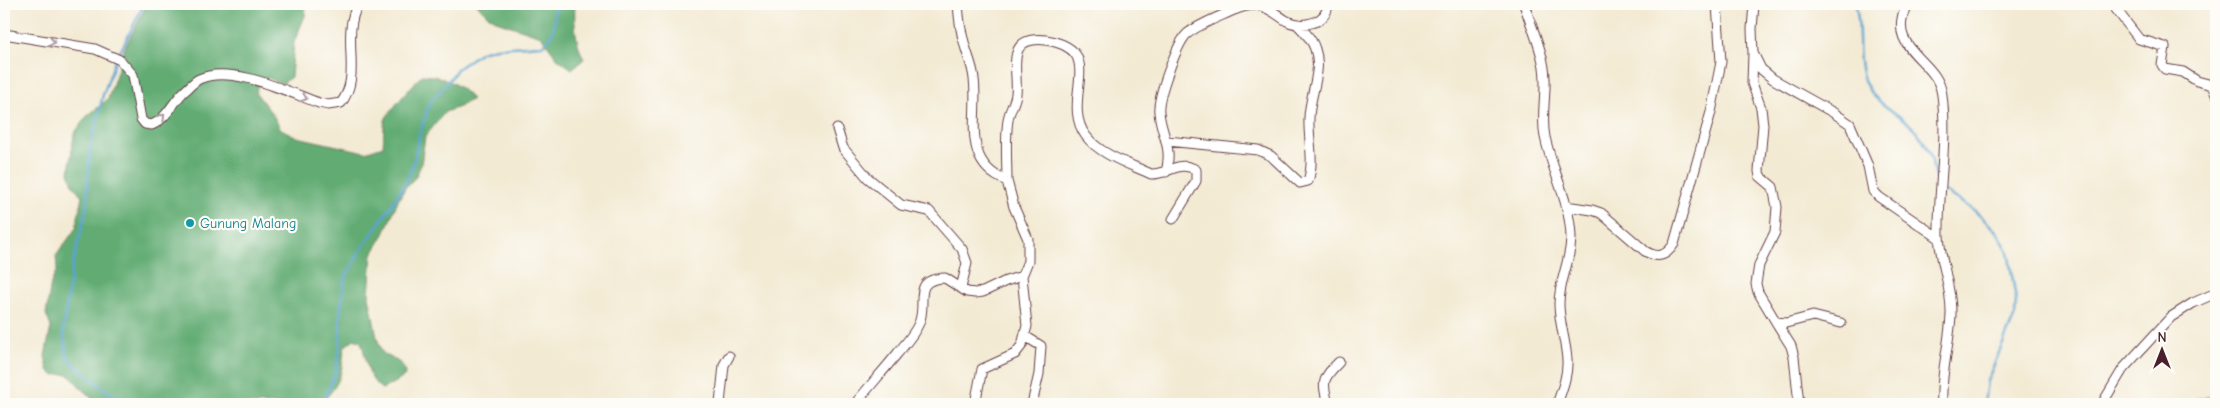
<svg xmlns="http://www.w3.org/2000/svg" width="2220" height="408" font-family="'Comic Neue',sans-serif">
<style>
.forest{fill:#62ac73;stroke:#56664f}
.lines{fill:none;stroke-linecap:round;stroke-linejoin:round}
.stream{stroke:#5ba3d1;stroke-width:2.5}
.minor-casing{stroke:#633d44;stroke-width:11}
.minor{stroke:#fff;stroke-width:9}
.oneway{stroke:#ae9aa0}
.culture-dot{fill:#0f9aa8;stroke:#fdfcf7;stroke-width:2}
.labels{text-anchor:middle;stroke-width:4.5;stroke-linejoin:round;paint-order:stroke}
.culture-label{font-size:14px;fill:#0d838f;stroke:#fdfcf7;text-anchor:start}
</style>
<rect width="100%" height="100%" fill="#fdfcf7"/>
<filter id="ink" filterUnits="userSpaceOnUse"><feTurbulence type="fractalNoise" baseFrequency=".02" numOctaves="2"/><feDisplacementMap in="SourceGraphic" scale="10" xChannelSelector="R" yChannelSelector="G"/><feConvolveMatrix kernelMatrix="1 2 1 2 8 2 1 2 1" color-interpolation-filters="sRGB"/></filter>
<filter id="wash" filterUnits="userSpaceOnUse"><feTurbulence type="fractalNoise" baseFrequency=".0096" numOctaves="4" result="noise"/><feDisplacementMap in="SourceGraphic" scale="20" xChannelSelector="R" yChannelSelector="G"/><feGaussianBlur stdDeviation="1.12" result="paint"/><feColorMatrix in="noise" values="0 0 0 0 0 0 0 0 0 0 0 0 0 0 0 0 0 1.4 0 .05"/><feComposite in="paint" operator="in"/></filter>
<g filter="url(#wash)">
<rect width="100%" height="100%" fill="#f3ead3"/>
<path class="forest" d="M147,4H306L305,16L294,42L291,77L282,84L268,78C260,82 257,85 256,93L273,115L281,129L297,137L365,152L383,146C384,139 383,123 386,118C388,113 417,80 422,75C444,76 457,83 472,99L459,107L445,112L425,137L421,165L415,178L405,188L398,201L384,234L372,254L369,296L377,338L382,352C391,360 405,360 405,375C400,381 390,385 382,389C365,377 368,360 361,342L354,339L344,347C342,376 340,384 320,404H112L94,401L68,374L53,375L48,370L45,356L51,327L46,314L51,283L57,270L56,256L76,228L82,196L73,185L69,172L74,134L86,117L108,99L125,47Z
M477,4H575C574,24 575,41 584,59L572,69L558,59L541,36L499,22L486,14Z"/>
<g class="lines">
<path class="stream" d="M1855,4C1863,27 1855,55 1864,80C1873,105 1902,113 1918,133C1923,140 1930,152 1932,160C1933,167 1933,172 1936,179
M118,56L144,4
M115,61L103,95L90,149L86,211L72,268L63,328L67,358L109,393L142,404
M1944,191L1975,211L1998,233L2008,251L2016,300L2015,315L1987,381L1984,404
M322,404L335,374L340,348V313L345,278L359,253L393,203L408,178L413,165L419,136L430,102L446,85L457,69L481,52L496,48L542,45C558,35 553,20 556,4
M2189,404L2199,399L2216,395"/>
</g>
</g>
<g filter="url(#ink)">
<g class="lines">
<defs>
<path id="minor" d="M958,4C959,17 960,30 964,42C967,55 973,66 974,79C979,116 960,163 1007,181L1014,207L1028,239V261L1022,276L1027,326L1022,345L1015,354L982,369L975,404
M1524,4C1530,23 1539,42 1543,62C1549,86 1540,112 1545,137C1552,171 1570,201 1571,237C1571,261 1559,280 1559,304C1559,323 1566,341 1567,360C1568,375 1562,390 1557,404
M1754,4L1752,29L1753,53L1761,69L1773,79L1834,113L1850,124L1868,166L1873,191L1879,197L1939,238
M1907,4C1884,51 1938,58 1942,95C1948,142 1938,188 1939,235C1940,262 1952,287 1951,314C1950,344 1940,373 1942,404
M2112,4L2139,39L2165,47L2162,65L2165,69L2183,72L2197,81L2212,85L2216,95
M4,34L95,49L120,60L133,75L141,119L145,124L152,125C168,118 174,99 187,89C190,86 195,81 199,79C231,64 288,92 319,103L328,105L341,103C363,75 340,37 358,4
M1753,53L1752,83L1761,108L1763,125L1759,171L1760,176L1773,187L1777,207L1775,232L1759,265L1756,284L1758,292L1776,322L1786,323L1813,316L1841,323
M837,129L843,148L868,178L901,205L929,211L962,249L967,263L961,288
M1167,141L1258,150L1271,156L1300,183L1308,181C1315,161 1308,139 1309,119C1309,96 1323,71 1315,49C1312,39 1304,31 1297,24
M1166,172C1173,146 1161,135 1159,112C1157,99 1177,43 1187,34C1199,24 1219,17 1234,10C1242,7 1252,4 1260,6C1271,8 1278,16 1287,21C1302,28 1327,24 1328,4
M1007,181C1007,161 1005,139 1008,120C1009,111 1015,103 1016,94C1019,72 1003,35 1046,40C1056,41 1070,46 1076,55C1088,75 1066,110 1086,136C1100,155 1130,164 1151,174C1167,175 1180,159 1196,170V181L1173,219
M1566,206L1592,210L1601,213L1645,251C1658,259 1666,256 1674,244L1711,112L1721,62L1717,4
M1776,322L1791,346L1794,357L1799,404
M1025,336L1041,346L1039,374L1032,404
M720,404L724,365L729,356
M855,404C869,387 883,371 897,354C905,344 914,335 919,323C928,303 910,279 945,278L967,292L975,293L983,292L1006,281L1022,276
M1328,404C1322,381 1322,379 1339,362
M2102,404L2123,369L2171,317L2193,303L2216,293"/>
</defs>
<use href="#minor" class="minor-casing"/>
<use href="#minor" class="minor"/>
</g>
<defs><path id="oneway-chevron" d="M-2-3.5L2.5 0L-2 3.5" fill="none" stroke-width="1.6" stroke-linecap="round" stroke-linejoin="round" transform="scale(1.25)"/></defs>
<g class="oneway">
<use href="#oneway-chevron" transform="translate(52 42) rotate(10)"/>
<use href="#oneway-chevron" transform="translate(304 98) rotate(19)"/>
<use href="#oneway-chevron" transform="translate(162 117) rotate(-45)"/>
</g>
</g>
<circle class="culture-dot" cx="190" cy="223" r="5"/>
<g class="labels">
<g class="culture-label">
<text x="200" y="228">Gunung Malang</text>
</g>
</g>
<rect width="2220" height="408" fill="none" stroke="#fdfcf7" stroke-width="20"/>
<g transform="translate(2162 350)" stroke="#fdfcf7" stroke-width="4" paint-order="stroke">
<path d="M0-4L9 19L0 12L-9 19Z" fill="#4a1f2b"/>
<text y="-8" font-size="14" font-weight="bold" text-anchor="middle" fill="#4a1f2b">N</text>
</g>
</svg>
